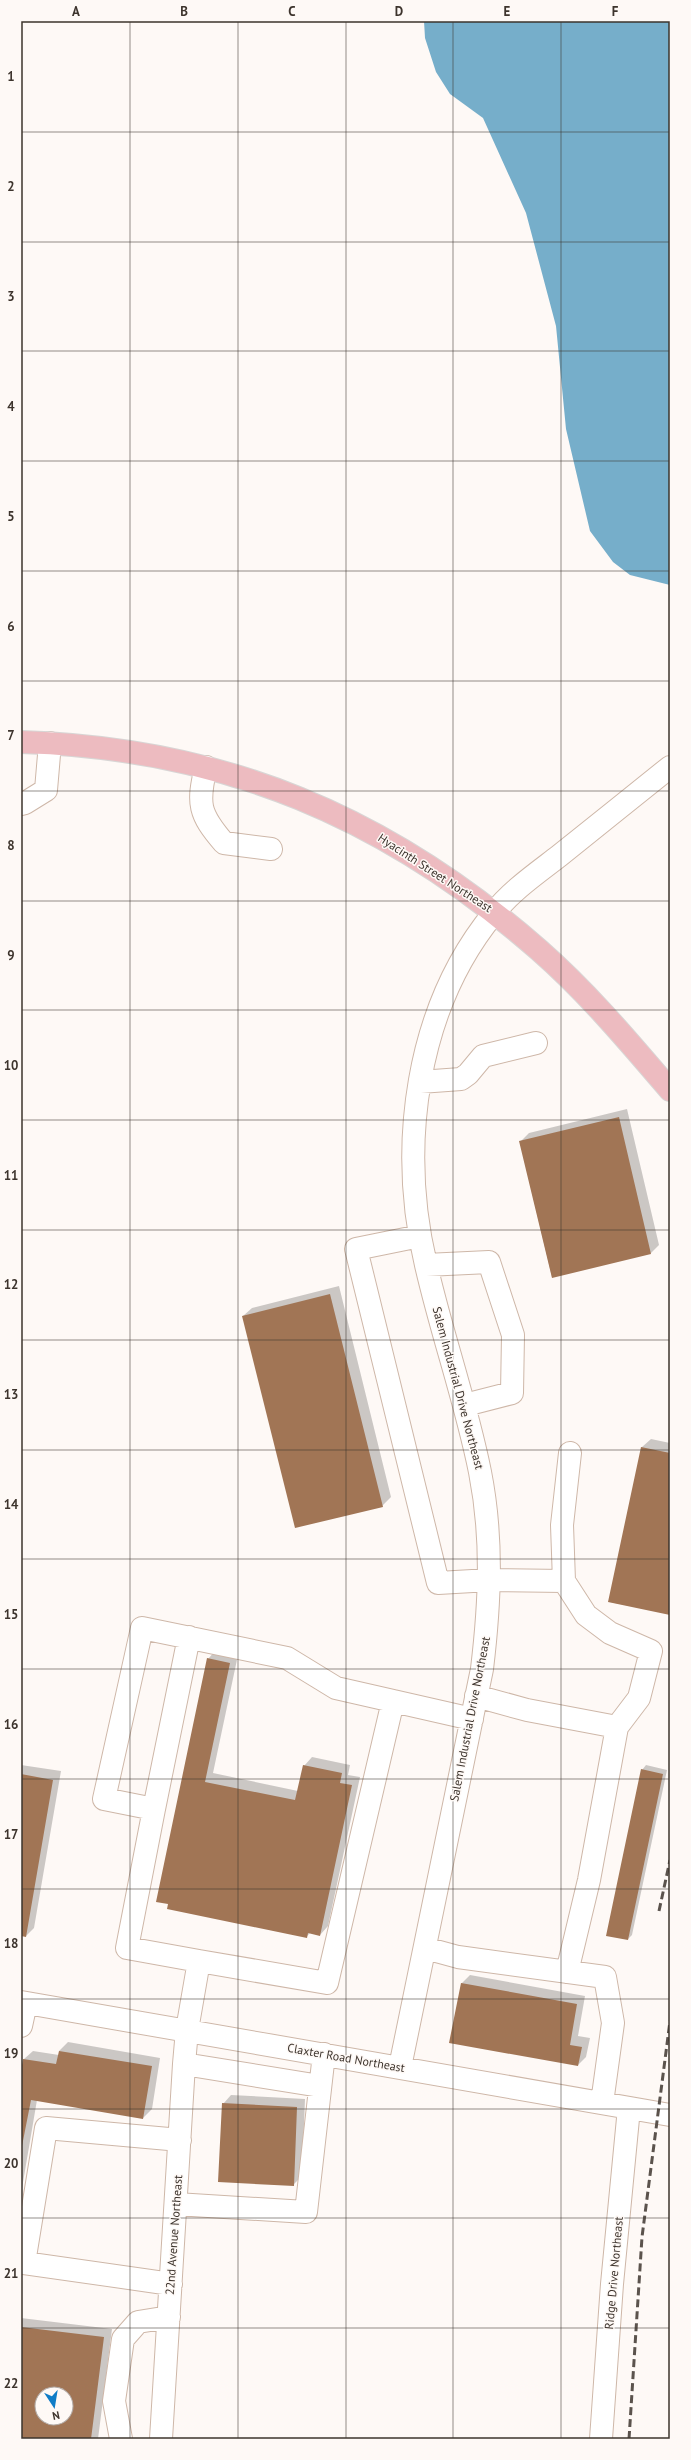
<svg xmlns="http://www.w3.org/2000/svg" width="691" height="2460" font-family="'PT Sans',sans-serif">
<style>
.water{fill:#76aeca}
.shadow{fill:#0003;fill-rule:evenodd}
.building{fill:#a17555;fill-rule:evenodd}
.lines{fill:none;stroke-linecap:round;stroke-linejoin:round}
.minor-casing{stroke:#ceb7a8;stroke-width:24}
.major-casing{stroke:#d8d6d5;stroke-width:24}
.minor{stroke:#fff;stroke-width:22}
.major{stroke:#edbbc0;stroke-width:22}
.rail{stroke:#5b534d;stroke-width:3;stroke-dasharray:8 4;stroke-linecap:butt}
.grid{fill:none;stroke:#3d342d;stroke-width:1;stroke-opacity:0.55}
.labels{text-anchor:middle;stroke-width:3;stroke-linejoin:round;paint-order:stroke}
.street-label{font-size:12px;fill:#3d342d;stroke:#fef9f6}
.neatline{fill:none;stroke:#3d342d;stroke-width:1.5}
.grid-label{font-size:13px;text-anchor:middle;font-weight:bold;fill:#3d342d}
</style>
<rect width="100%" height="100%" fill="#fef9f6"/>
<path class="water" d="M424,21H670V585L630,575L613,562L590,531L566,429L556,326L526,213L483,118L450,94L436,72L425,38Z"/>
<path class="shadow" d="M627,1109L659,1245L651,1253L552,1277L520,1142L529,1133Z
M339,1286L391,1497L382,1506L243,1316L252,1308Z
M651,1439L670,1443V1614L610,1602L642,1447Z
M216,1650L238,1655L213,1773L298,1791L304,1766L312,1757L350,1765L348,1775L360,1777L328,1926L320,1935L310,1933L307,1936L168,1908L208,1659Z
M21,1765L61,1771L34,1928L26,1936L21,1935Z
M646,1765L667,1770L632,1935L628,1939L642,1770Z
M470,1975L585,1996L578,2036L590,2038L586,2057L578,2065L461,1984Z
M68,2042L160,2058L152,2109L143,2118L37,2100L21,2194V2077L24,2059L33,2051L59,2055V2051Z
M231,2095L305,2099L302,2176L293,2185L223,2104Z
M21,2318L112,2329L98,2439H21ZM42,2394H66V2418H42Z"/>
<path class="building" d="M619,1117L651,1254L552,1278L519,1141Z
M330,1294L383,1507L295,1528L242,1316Z
M641,1447L670,1453V1615L608,1602Z
M207,1658L230,1663L205,1782L295,1800L303,1765L342,1773L340,1783L352,1785L320,1936L308,1933L307,1938L167,1909L168,1904L156,1902Z
M641,1769L663,1774L628,1940L606,1936Z
M21,1774L53,1780L26,1937L21,1936Z
M461,1983L577,2004L570,2045L582,2047L578,2066L449,2043Z
M59,2051L152,2066L143,2119L31,2100L21,2151V2071L23,2059L56,2064Z
M222,2103L297,2107L294,2186L218,2182Z
M21,2327L104,2337L91,2439H21ZM42,2394H66V2418H42Z"/>
<g class="lines">
<defs>
<path id="minor" d="M206,767C197,804 199,814 224,843L271,849
M21,804L25,803L46,790L50,743
M420,1082L461,1079L468,1074L483,1056L536,1043
M420,1236L356,1249L438,1583L490,1580L564,1581L586,1615L610,1633L651,1651L639,1698L617,1727
M426,1265L489,1262L513,1335L512,1393L465,1405
M564,1581L562,1525L570,1453
M189,1637L154,1809L104,1799L142,1628L287,1658L336,1688L472,1719
M476,1696L527,1710L617,1727L589,1880L567,1972
M154,1809L127,1948L199,1961L187,2030L184,2064L161,2439
M425,1948L458,1957L605,1977L613,2023L602,2103
M199,1961L327,1983L393,1701
M21,2002L670,2115
M21,2026L26,2003
M184,2064L320,2086
M400,2067L482,1669C490,1602 493,1538 480,1472C466,1402 442,1335 426,1265C398,1147 415,1009 494,913C511,891 537,873 559,856C596,826 633,797 670,767
M176,2204L306,2212L324,2054
M171,2284L24,2263L46,2128L180,2140
M121,2439L114,2401L123,2339L138,2322L169,2317
M601,2439L612,2284L629,2108"/>
<path id="major" d="M21,742C224,748 387,817 539,950C587,992 629,1042 670,1090"/>
</defs>
<use href="#minor" class="minor-casing"/>
<use href="#major" class="major-casing"/>
<use href="#minor" class="minor"/>
<use href="#major" class="major"/>
<path class="rail" d="M659,1911L670,1860
M629,2439L642,2237L670,2021"/>
</g>
<path class="grid" d="M130,21V2439M238,21V2439M346,21V2439M453,21V2439M561,21V2439M21,132H670M21,242H670M21,351H670M21,461H670M21,571H670M21,681H670M21,791H670M21,901H670M21,1010H670M21,1120H670M21,1230H670M21,1340H670M21,1450H670M21,1559H670M21,1669H670M21,1779H670M21,1889H670M21,1999H670M21,2109H670M21,2218H670M21,2328H670"/>
<g class="labels">
<g class="street-label">
<text transform="translate(435 873) rotate(33)" y="4">Hyacinth Street Northeast</text>
<text transform="translate(458 1388) rotate(75)" y="4">Salem Industrial Drive Northeast</text>
<text transform="translate(470 1719) rotate(-79)" y="4">Salem Industrial Drive Northeast</text>
<text transform="translate(346 2058) rotate(10)" y="4">Claxter Road Northeast</text>
<text transform="translate(174 2235) rotate(-86)" y="4">22nd Avenue Northeast</text>
<text transform="translate(614 2273) rotate(-85)" y="4">Ridge Drive Northeast</text>
</g>
</g>
<rect width="691" height="2460" fill="none" stroke="#fef9f6" stroke-width="44"/>
<g transform="translate(54 2406) rotate(168)"><circle r="19" fill="#fef9f6" stroke="#b1aaa6"/>
<path d="M0-3L7 15L0 10L-7 15Z" fill="#107dc7"/>
<text y="-6" font-size="11" font-weight="bold" text-anchor="middle" fill="#3d342d">N</text>
</g>
<rect x="22" y="22" width="647" height="2416" class="neatline"/>
<g class="grid-label">
<text x="76" y="16">A</text>
<text x="184" y="16">B</text>
<text x="292" y="16">C</text>
<text x="399" y="16">D</text>
<text x="507" y="16">E</text>
<text x="615" y="16">F</text>
<text x="11" y="81">1</text>
<text x="11" y="191">2</text>
<text x="11" y="301">3</text>
<text x="11" y="411">4</text>
<text x="11" y="521">5</text>
<text x="11" y="631">6</text>
<text x="11" y="740">7</text>
<text x="11" y="850">8</text>
<text x="11" y="960">9</text>
<text x="11" y="1070">10</text>
<text x="11" y="1180">11</text>
<text x="11" y="1289">12</text>
<text x="11" y="1399">13</text>
<text x="11" y="1509">14</text>
<text x="11" y="1619">15</text>
<text x="11" y="1729">16</text>
<text x="11" y="1839">17</text>
<text x="11" y="1948">18</text>
<text x="11" y="2058">19</text>
<text x="11" y="2168">20</text>
<text x="11" y="2278">21</text>
<text x="11" y="2388">22</text>
</g>
</svg>
